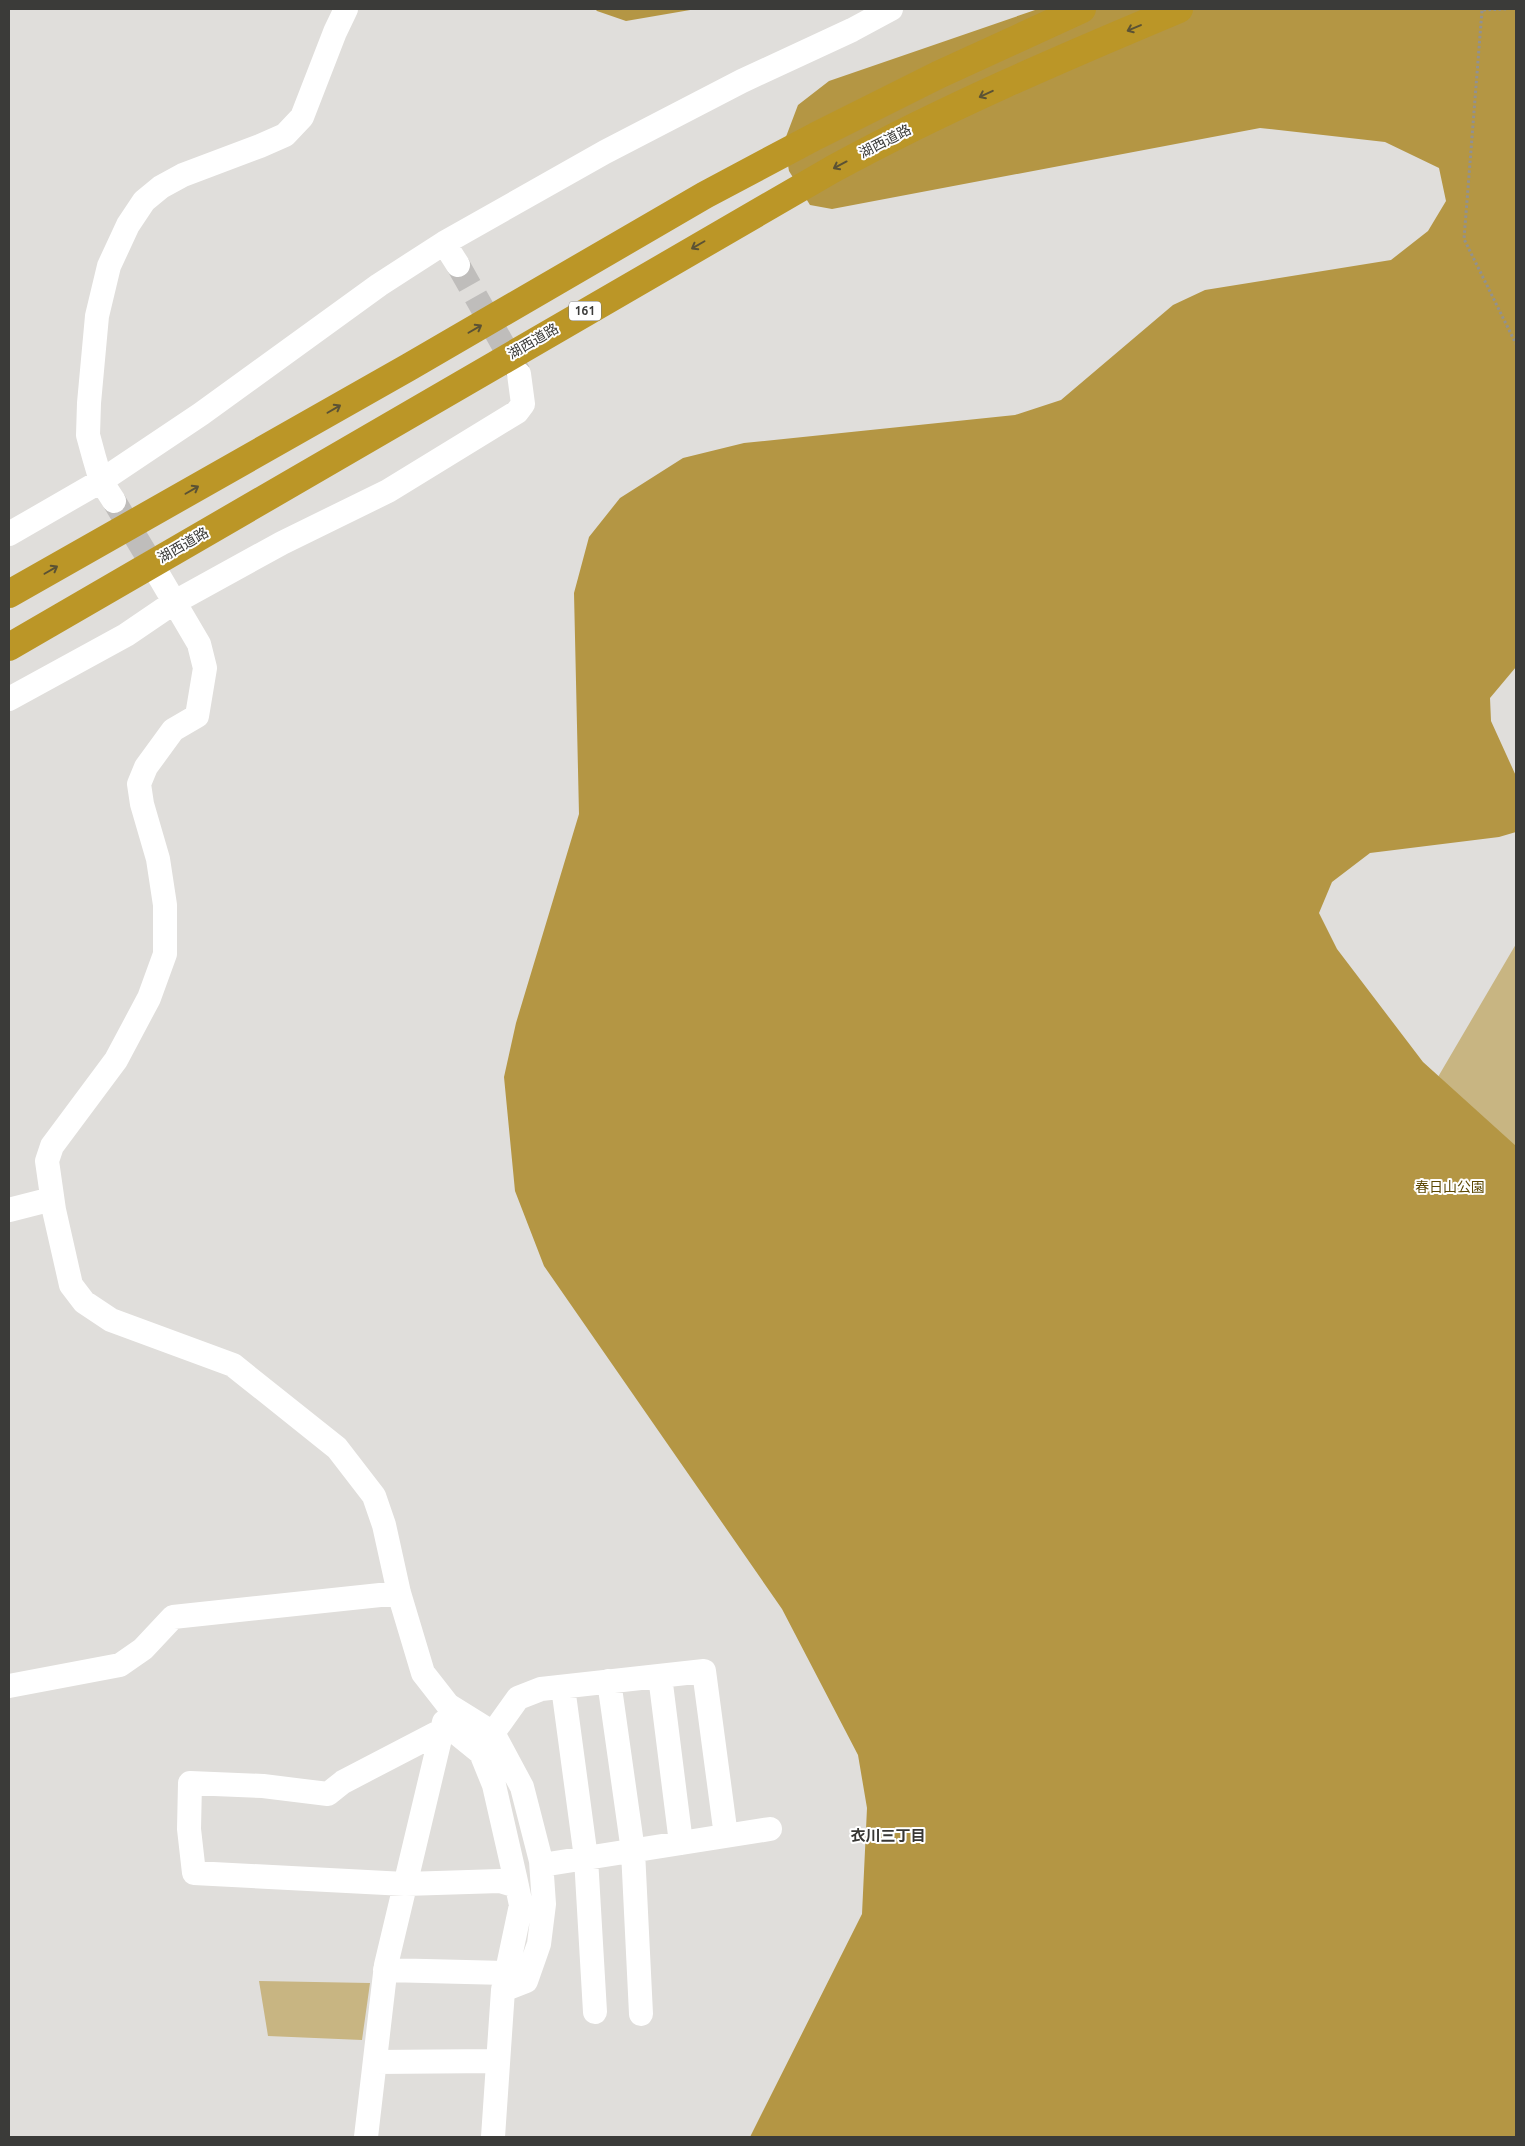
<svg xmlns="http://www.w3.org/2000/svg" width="1525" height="2146" font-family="Ubuntu,'Noto Sans JP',sans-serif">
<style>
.green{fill:#c8b582}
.forest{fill:#b49644}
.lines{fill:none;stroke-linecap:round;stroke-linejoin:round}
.minor-tunnel{stroke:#bfbdbb;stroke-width:24;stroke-dasharray:24 12;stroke-linecap:butt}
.path{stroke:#92918f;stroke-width:3;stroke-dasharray:2.5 2.5;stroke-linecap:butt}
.minor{stroke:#fff;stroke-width:24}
.highway{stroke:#bb9627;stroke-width:28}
.oneway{stroke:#5b5234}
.labels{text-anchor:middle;stroke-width:4;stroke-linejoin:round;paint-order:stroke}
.shield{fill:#fff;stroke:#767674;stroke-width:1}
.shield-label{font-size:12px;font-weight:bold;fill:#3b3b39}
.street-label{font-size:14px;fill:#3b3b39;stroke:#fff}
.park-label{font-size:14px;fill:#5d4905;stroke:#fff}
.neighbourhood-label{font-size:15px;font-weight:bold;fill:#383734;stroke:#fff}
</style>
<rect width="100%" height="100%" fill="#e0dedb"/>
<path class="green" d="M1516,944V1447L1374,1186Z
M259,1981L370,1983L362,2040L268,2036Z"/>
<path class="forest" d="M595,9H696L626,21L597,11Z
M1038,9H1516V667L1490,698L1491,721L1516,776V832L1499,837L1370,853L1332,882L1319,913L1337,949L1423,1062L1516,1146V2137H750L862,1914L867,1808L858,1755L782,1609L544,1266L515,1191L504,1077L516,1023L579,814L574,593L589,537L620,498L683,458L744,443L1015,415L1061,400L1173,305L1205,290L1391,260L1428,231L1446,201L1439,168L1385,142L1260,128L832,209L810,205L789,171L784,142L798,105L829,81Z"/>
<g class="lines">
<path class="minor-tunnel" d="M458,265L519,373
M114,501L159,576"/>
<path class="path" d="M1506,9L1482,10L1464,239L1516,344"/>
<path class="minor" d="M444,243L458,265
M114,501L101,481L94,457L88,435L89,403L97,316L109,266L128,225L144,201L161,187L183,175L260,146L285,135L302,117L335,32L346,9
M9,534L101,481L201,414L379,285L444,243L605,152L742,81L852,30L891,9
M159,576L199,644L205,668L197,716L173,730L146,767L139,784L142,804L158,859L165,905V954L149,998L116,1060L52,1146L47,1161L54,1210L71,1285L84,1302L111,1320L233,1365L337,1448L374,1496L384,1525L399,1593L423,1673L448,1705L493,1733L522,1787L541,1861L544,1904L539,1944L526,1981L503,1990L493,2137
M9,699L126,635L173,603L282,543L388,491L517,412L523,404L519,374
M9,1210L52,1199
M660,1676L681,1843
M609,1681L633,1851L641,2014
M9,1686L120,1665L143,1649L173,1617L399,1593
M563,1687L586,1858L595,2012
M444,1723L481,1753L494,1785L515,1877L521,1905L503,1990
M441,1731L343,1782L328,1794L263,1786L190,1783L189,1829L194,1873L405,1884L500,1881L517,1886
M493,1733L518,1698L541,1689L704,1671L726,1836
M542,1865L770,1829
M385,1970L506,1973
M375,2062L498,2061
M366,2137L386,1965L444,1722"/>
<path class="highway" d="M9,594L409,367L705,195L816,136L938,75L1082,9
M9,647L833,169C945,108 1062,58 1179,9"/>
</g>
<defs><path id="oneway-shaft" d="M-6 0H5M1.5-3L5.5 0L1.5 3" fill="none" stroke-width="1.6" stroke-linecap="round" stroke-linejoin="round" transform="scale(1.25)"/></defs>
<g class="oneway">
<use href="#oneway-shaft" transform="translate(1134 28) rotate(157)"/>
<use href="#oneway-shaft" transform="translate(986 94) rotate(155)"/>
<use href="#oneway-shaft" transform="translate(840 165) rotate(152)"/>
<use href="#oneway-shaft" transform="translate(698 245) rotate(150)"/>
<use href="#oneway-shaft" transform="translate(475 329) rotate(-30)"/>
<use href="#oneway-shaft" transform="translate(334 409) rotate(-30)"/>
<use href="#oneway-shaft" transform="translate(192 490) rotate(-30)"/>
<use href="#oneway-shaft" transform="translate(51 570) rotate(-30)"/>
</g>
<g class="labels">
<rect class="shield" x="569" y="301.5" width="32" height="19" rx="4"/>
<g class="shield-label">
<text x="585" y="315">161</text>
</g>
<g class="street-label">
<text transform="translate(885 141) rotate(-27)" y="5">湖西道路</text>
<text transform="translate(533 341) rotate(-30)" y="5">湖西道路</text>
<text transform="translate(183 545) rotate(-30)" y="5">湖西道路</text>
</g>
<g class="park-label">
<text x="1450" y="1192">春日山公園</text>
</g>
<g class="neighbourhood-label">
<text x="888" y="1841">衣川三丁目</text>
</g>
</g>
<rect width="1525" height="2146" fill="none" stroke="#3b3b39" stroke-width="20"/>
</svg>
